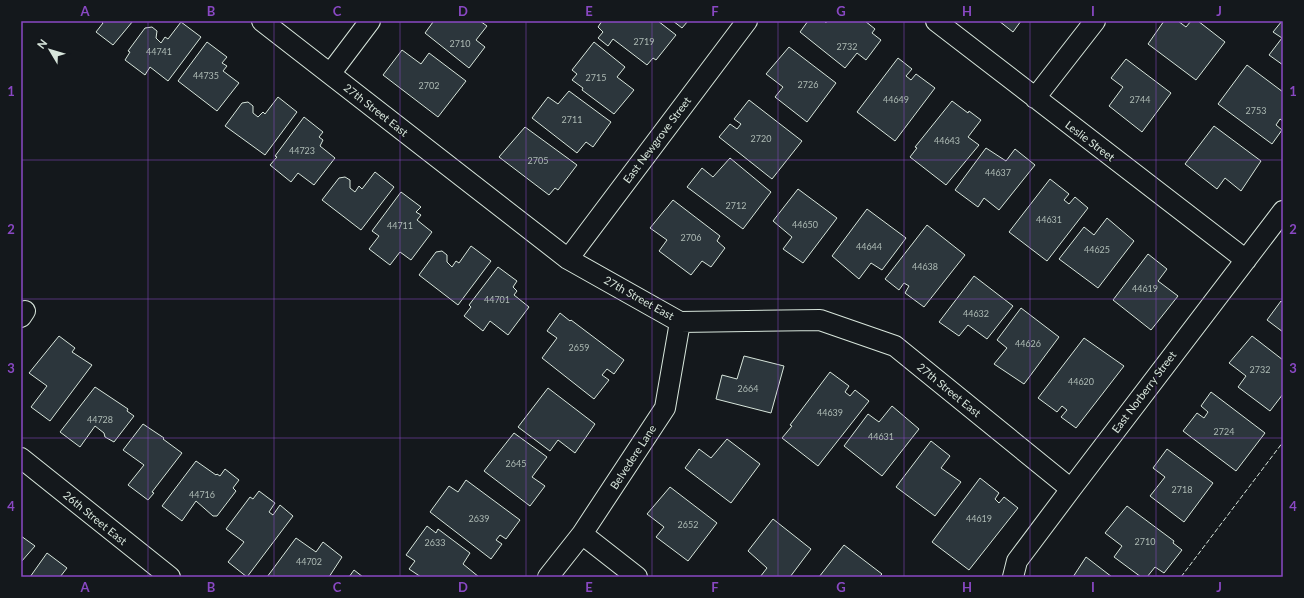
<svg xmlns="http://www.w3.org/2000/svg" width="1304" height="598" font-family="Lato,sans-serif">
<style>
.building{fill:#2c363c;stroke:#d8e6dc}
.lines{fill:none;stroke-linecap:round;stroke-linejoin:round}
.street-casing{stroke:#d8e6dc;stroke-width:22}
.street{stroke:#14181c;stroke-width:20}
.fence{stroke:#d8e6dc;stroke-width:1;stroke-dasharray:5 2;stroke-linecap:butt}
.grid{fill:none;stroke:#8948c3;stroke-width:1;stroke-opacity:0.55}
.labels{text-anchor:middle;stroke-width:3;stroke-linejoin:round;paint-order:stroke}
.number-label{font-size:9px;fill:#adbab4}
.street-label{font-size:11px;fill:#d8e6dc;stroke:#14181c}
.neatline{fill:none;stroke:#8948c3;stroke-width:1.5}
.grid-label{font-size:13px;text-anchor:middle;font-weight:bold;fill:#8948c3}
</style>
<rect width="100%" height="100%" fill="#14181c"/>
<path class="building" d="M101,21H133L113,45L96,32L103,23Z
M431,21H480L487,26L476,40L485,47L469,68L425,33L433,22Z
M602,21H658L676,35L656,60L653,58L647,65L613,39L608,46L598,38L603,32L598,27Z
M673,21H688L682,28Z
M808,21H824L826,23L827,21H865L875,29L872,33L881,40L866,60L857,53L845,68L800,32Z
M999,21H1021L1013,32Z
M1164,21H1178L1186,27L1191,21H1198L1225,42L1196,80L1148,44Z
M1282,21H1283V65L1269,55L1282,38L1273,32Z
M181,22L201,37L168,81L150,67L145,75L125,60L130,52L128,51L145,28L152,27L157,31L156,38L161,43L165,37L168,39Z
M207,42L227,57L222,63L227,66L223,71L239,83L217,111L178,81Z
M594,42L625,67L617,77L634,90L614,114L582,90L583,88L572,80L577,74L572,70Z
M789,47L836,83L807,122L775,97L783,87L766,74Z
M402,50L421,64L429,53L466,81L438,117L383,75Z
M898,58L912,69L906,76L911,80L916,74L935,88L895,141L857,112Z
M1126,59L1171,93L1142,132L1109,106L1123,87L1111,78Z
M1247,65L1283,92V121L1280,119L1276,125L1282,130L1272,144L1218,104Z
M569,91L611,122L593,147L586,142L577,153L532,118L548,97L558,104Z
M278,97L297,112L265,155L225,126L242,103L248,102L253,106V113L258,117L263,112L265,114Z
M749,100L802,141L772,179L719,137L730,124L737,129L741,124L734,119Z
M952,101L968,113L969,111L981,120L968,137L979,145L946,185L910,157L917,148L915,147Z
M304,117L323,132L319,137L323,140L320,146L335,158L314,185L298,173L291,182L270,165L277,157L275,156Z
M1214,126L1261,161L1241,191L1225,178L1217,189L1185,164Z
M525,127L577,165L558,190L555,188L549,195L499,157Z
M986,148L1006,161L1015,149L1035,165L999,210L984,198L978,207L955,190Z
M730,158L771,192L743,229L687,187L702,168L713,177Z
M375,172L394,187L361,230L322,200L339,178L345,177L350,180V188L355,192L359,186L362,189Z
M1050,179L1069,194L1064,200L1069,204L1075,197L1088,208L1047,261L1009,232Z
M798,189L837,218L803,263L783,249L792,237L773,221Z
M401,192L421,207L416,212L421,215L417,220L432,232L411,260L400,252L390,265L369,249L379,236L372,231Z
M673,200L720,236L717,241L725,248L711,267L702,261L691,275L659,251L667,240L650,228Z
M867,209L906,238L882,270L871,263L859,279L832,256Z
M1107,218L1134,241L1098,288L1059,259L1084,227L1094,235Z
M927,225L965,255L924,307L905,293L909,286L904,283L899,290L885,279Z
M471,246L491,261L458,305L419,275L436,252L442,251L447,255V262L452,267L456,261L459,263Z
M1148,254L1167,269L1158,281L1178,296L1151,330L1113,300Z
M498,267L517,281L513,287L517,291L514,295L529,307L508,335L490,321L483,331L464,316L471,307L469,305Z
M974,276L1013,306L987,339L968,325L959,336L939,322Z
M1281,301L1283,303V332L1267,320Z
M1021,308L1059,337L1024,384L994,364L1007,348L997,340Z
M560,313L570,321L571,320L624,360L614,374L607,369L602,375L609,380L594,399L542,358L557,338L547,331Z
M59,336L75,348L72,352L92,365L50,421L31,407L47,386L29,373Z
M1252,336L1283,360V394L1270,411L1238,387L1246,376L1229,363Z
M1084,338L1124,366L1076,428L1061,417L1067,410L1062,406L1057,412L1038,398Z
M744,356L784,366L771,413L716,399L722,375L737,379Z
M830,372L849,386L845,392L850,396L855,390L869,401L818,466L782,438L792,426L790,425Z
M95,387L128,409L127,411L134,416L114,442L105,437L104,433L95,426L80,447L60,432Z
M548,388L595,424L575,453L558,440L550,451L518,427Z
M1211,392L1265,433L1236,471L1183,431L1197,413L1204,418L1208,412L1201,406Z
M892,406L919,429L882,476L844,446L868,414L879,422Z
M143,424L164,438L163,439L182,453L152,492L154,493L148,500L128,485L144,465L123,450Z
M514,433L547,457L532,477L545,486L530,506L484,471Z
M727,439L760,464L731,503L685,468L699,449L711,458Z
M931,441L950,456L941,468L961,482L935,516L896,487Z
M1167,449L1213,483L1184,522L1150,496L1165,477L1153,468Z
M196,461L216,475L217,474L220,476L225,469L239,480L233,488L236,491L217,516H213L196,501L182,521L162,506Z
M980,478L999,493L995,499L999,503L1004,497L1018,508L969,570L932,542Z
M466,480L520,520L506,539L500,535L496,540L502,544L491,559L430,512L449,486L458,492Z
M670,487L717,523L688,561L656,537L664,527L647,514Z
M259,491L275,503L269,512L273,515L280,505L293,516L247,577L228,562L244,542L226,529L250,497L253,499Z
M1127,506L1174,541L1173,543L1182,550L1164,573L1155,567L1147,577H1141L1114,557L1122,546L1105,533Z
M773,519L811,549L790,577H760L767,568L748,551Z
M427,526L436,533L438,529L470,553L463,564L479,577H421L409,569L415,561L406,555Z
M21,536L35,546L21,562Z
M296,538L316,552L323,542L342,557L329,577H267Z
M844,545L882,574L879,577H819Z
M47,553L67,568L60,577H30Z
M1086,557L1112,577H1073Z
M354,570L363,577H349Z"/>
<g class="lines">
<defs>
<path id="street" d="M262,21L568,259L680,322L820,320L895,346L1071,489
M936,21L1246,260
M330,74L370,21
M1035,98L1095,21
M568,259L747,21
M21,317L25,311
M21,458L170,577
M582,534L637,577
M548,577L582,534L665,408L680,322
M1013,577L1017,561L1071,489L1283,211"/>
</defs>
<use href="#street" class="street-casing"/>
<use href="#street" class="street"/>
<path class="fence" d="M1181,577L1283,442"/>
</g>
<path class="grid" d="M148,21V577M274,21V577M400,21V577M526,21V577M652,21V577M778,21V577M904,21V577M1030,21V577M1156,21V577M21,160H1283M21,299H1283M21,438H1283"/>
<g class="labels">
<g class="number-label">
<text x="644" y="45">2719</text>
<text x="460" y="47">2710</text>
<text x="847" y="50">2732</text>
<text x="159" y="55">44741</text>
<text x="206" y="79">44735</text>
<text x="596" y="81">2715</text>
<text x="808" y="88">2726</text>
<text x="429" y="89">2702</text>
<text x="896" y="103">44649</text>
<text x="1140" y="103">2744</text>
<text x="1256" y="114">2753</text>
<text x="572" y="123">2711</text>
<text x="761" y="142">2720</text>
<text x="947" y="144">44643</text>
<text x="302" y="154">44723</text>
<text x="538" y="164">2705</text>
<text x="998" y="176">44637</text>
<text x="736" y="209">2712</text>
<text x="1049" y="223">44631</text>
<text x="805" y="228">44650</text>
<text x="400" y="229">44711</text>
<text x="691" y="241">2706</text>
<text x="869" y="250">44644</text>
<text x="1097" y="253">44625</text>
<text x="925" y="270">44638</text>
<text x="1145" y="292">44619</text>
<text x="497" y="303">44701</text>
<text x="976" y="317">44632</text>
<text x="1028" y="347">44626</text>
<text x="579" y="351">2659</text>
<text x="1260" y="373">2732</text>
<text x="1081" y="385">44620</text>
<text x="748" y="392">2664</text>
<text x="830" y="416">44639</text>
<text x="100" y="423">44728</text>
<text x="1224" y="435">2724</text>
<text x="881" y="440">44631</text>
<text x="516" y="467">2645</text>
<text x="1182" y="493">2718</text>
<text x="202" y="498">44716</text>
<text x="479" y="522">2639</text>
<text x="979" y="522">44619</text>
<text x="688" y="528">2652</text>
<text x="1145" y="545">2710</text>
<text x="435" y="546">2633</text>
<text x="309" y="565">44702</text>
</g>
<g class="street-label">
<text transform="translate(376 110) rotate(38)" y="4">27th Street East</text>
<text transform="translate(657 140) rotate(-53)" y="4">East Newgrove Street</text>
<text transform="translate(1090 141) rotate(37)" y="4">Leslie Street</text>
<text transform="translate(639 298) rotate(29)" y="4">27th Street East</text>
<text transform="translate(949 390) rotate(39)" y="4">27th Street East</text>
<text transform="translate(1144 392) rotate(-53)" y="4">East Norberry Street</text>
<text transform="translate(633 457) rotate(-57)" y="4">Belvedere Lane</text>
<text transform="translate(95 518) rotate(39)" y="4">26th Street East</text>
</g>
</g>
<rect width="1304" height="598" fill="none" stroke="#14181c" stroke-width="44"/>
<g transform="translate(50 50) rotate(308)" stroke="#14181c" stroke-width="3" paint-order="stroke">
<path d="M0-3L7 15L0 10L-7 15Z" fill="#d8e6dc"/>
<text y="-6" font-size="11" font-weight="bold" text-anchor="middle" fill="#d8e6dc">N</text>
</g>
<rect x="22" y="22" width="1260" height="554" class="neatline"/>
<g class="grid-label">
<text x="85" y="16">A</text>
<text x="211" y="16">B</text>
<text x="337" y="16">C</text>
<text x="463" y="16">D</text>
<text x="589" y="16">E</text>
<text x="715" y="16">F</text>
<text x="841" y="16">G</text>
<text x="967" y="16">H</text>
<text x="1093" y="16">I</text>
<text x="1219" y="16">J</text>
<text x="11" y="96">1</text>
<text x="1293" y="96">1</text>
<text x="11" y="234">2</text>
<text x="1293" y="234">2</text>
<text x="11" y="373">3</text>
<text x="1293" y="373">3</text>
<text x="11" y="511">4</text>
<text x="1293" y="511">4</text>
<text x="85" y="592">A</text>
<text x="211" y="592">B</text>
<text x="337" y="592">C</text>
<text x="463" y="592">D</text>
<text x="589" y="592">E</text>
<text x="715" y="592">F</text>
<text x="841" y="592">G</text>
<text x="967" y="592">H</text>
<text x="1093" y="592">I</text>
<text x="1219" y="592">J</text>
</g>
</svg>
